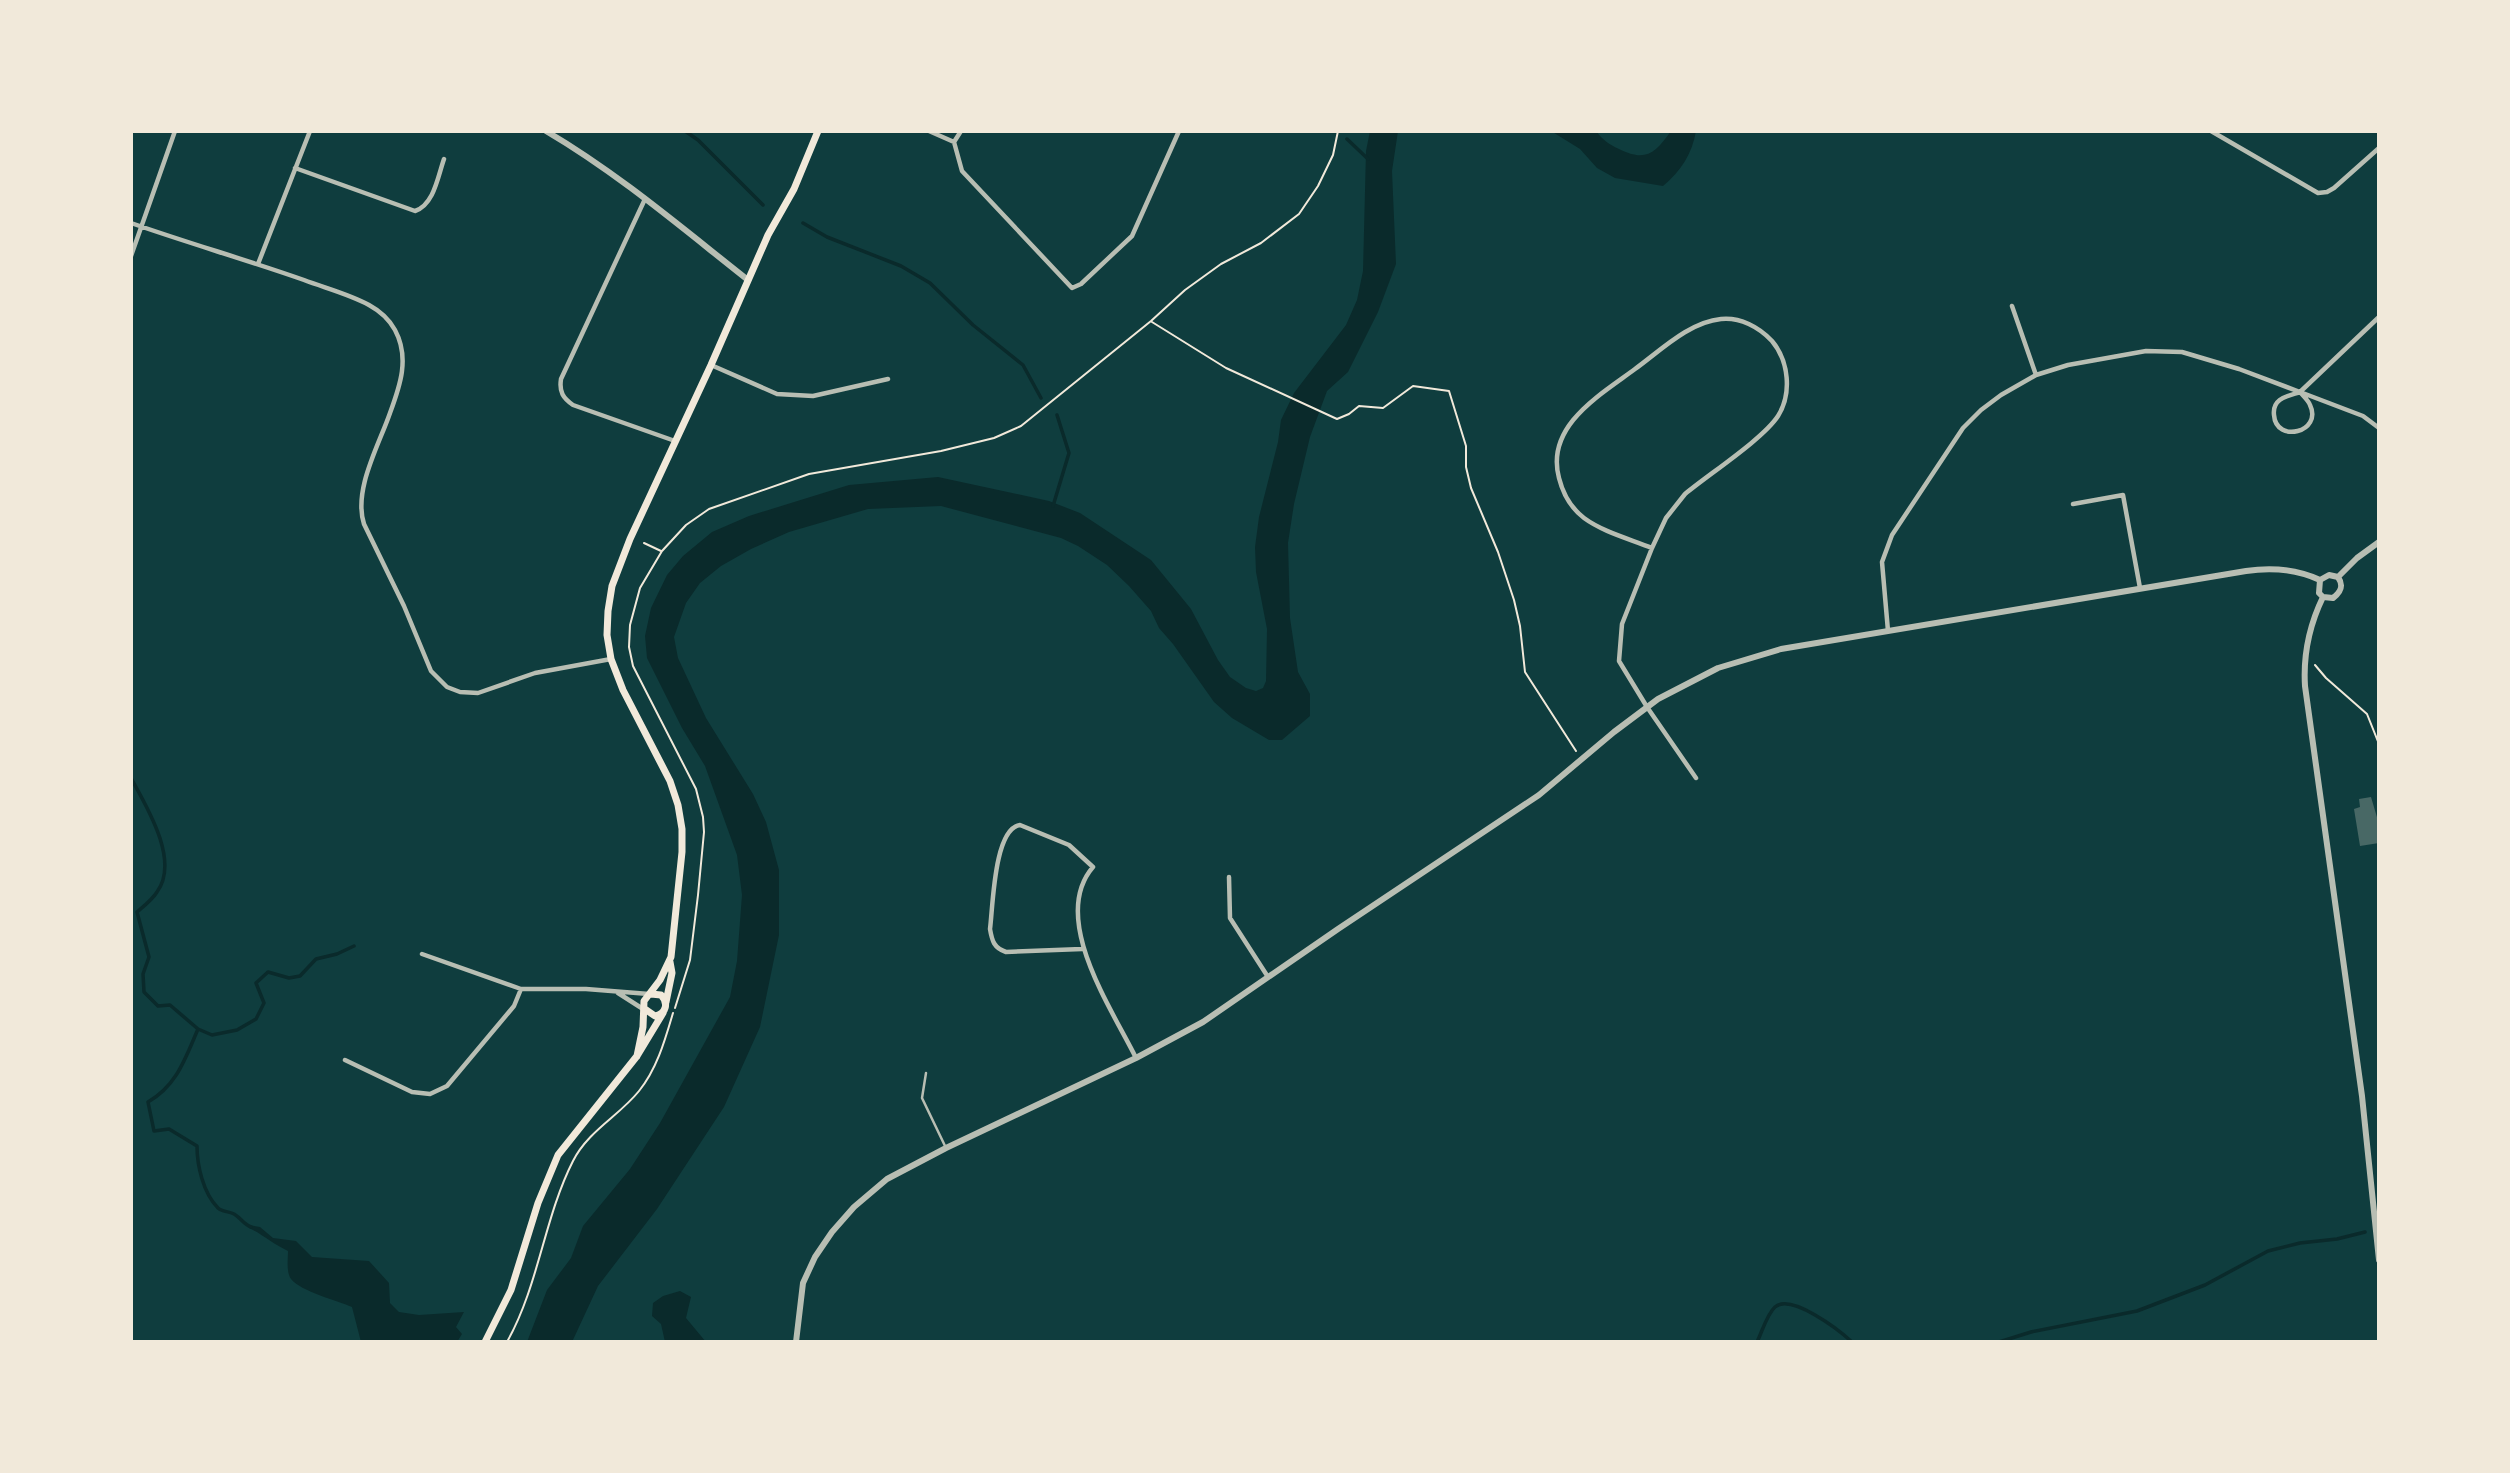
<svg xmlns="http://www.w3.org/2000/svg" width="2510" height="1473" font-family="'DM Sans',sans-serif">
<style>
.water{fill:#0a2a2b}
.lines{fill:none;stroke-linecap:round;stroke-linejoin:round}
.stream{stroke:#0a2a2b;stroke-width:3.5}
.building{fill:#486865}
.path{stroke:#f1e9da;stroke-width:2}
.service{stroke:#b8beb3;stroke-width:2.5}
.minor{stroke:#b8beb3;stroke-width:4.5}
.tertiary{stroke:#b8beb3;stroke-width:6}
.secondary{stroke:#f1e9da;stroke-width:7}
</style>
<rect width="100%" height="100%" fill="#0f3d3e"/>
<path class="water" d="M1370,131H1398L1392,171L1396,264L1378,312L1348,372L1327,391L1310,437L1294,504L1288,543L1290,618L1298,672L1310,694V716L1282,740H1269L1232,718L1214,702L1173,644L1159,628L1151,611L1129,586L1107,565L1078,546L1061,538L941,506L868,509L789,532L751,549L721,566L700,583L686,603L674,637L678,658L706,718L753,794L766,822L779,870V935L760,1027L724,1107L657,1209L598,1286L572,1342H527L547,1290L571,1258L583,1226L630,1169L660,1123L730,997L737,961L742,895L737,855L705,766L682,728L647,658L645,636L651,608L667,575L683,556L712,532L749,516L849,485L938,477L1049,501L1080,513L1151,560L1191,609L1218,660L1230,677L1246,688L1256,691L1263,688L1266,681L1267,629L1256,572L1255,547L1259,517L1278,442L1281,420L1294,393L1346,325L1357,300L1363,271L1366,151Z
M1551,131H1596C1603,140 1608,144 1619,149C1645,162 1655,154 1671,131H1696C1692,154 1681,171 1663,186L1615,178L1597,168L1580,149Z
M249,1225L260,1227L273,1238L296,1241L312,1257L369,1261L389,1283L390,1303L399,1312L419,1315L464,1312L456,1327L462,1334L457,1342H361L352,1307C336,1300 302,1292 291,1279C286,1272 288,1259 288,1251C273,1244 262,1234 249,1228Z
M680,1291L691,1297L686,1318L706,1342H665L661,1324L652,1316L653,1303L663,1296Z"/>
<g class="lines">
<path class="stream" d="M685,131L698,140L763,205
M1347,139L1368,159
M803,223L827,237L901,266L930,283L973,325L1023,365L1041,398
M1053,506L1069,453L1057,415
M131,778C147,807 180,861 157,892C152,900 144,906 137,912L149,957L143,974L144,992L158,1006L170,1005L198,1029C185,1059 177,1085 148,1102L154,1131L169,1129L197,1146C197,1165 203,1193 218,1208C222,1212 228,1211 234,1214C240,1217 243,1224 251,1227
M198,1029L212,1035L237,1030L256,1019L264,1003L256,983L268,972L289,978L300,976L316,959L337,954L354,946
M1757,1342C1762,1332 1767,1314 1775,1307C1791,1293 1839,1330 1852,1342
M1999,1342L2031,1332L2137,1311L2205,1285L2268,1251L2300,1243L2337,1239L2365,1232"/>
</g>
<path class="building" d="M2371,797L2379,824V843L2360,846L2354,809L2360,807L2359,799Z"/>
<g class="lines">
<path class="path" d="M1152,322L1226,368L1337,419L1349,414L1359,406L1383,408L1413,386L1449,391L1466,446V467L1471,488L1498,552L1514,600L1520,626L1525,672L1576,751
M644,543L661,551
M2315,665L2326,678L2367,714L2379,744
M675,1008L690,960L698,895L704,832L703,817L696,789L633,666L629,647L630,625L640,588L662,551L686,525L709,509L809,474L941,451L994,438L1021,426L1151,321L1185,290L1221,264L1261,243L1299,214L1318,186L1333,155L1338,131
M507,1342C539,1285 544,1218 573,1161C588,1131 619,1116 639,1091C657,1069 665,1040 673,1013"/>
<path class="service" d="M926,1073L922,1098L946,1148"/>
<path class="minor" d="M929,131L954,142
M2211,131L2318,193L2327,192L2334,188L2379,148
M954,142L962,171L1072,288L1081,284L1132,236L1179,131
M954,142L961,131
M295,168L415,211C434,205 438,176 444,159
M645,199L561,379C559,392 563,398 573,405L675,441
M131,223C188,243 247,260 304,280C325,288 349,294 369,305C380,311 389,319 395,330C410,358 400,386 390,413C379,445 353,490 364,524L404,606L431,671L447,687L460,692L478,693L535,673L611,659
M131,256L175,131
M258,264L310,131
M2012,306L2036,375
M711,365L777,394L813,396L888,379
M2300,392C2303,396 2308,400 2310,405C2323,432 2276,444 2274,415C2272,398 2288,396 2300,392Z
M2300,392L2379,317
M2073,504L2123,495L2140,588
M1652,548C1630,539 1603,532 1584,518C1571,508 1563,494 1559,478C1545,426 1600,395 1635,369C1660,351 1689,322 1721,319C1740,317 1759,327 1772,341C1789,361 1792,394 1778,416C1763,439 1709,474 1685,494L1666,518L1652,548L1622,624L1619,661L1647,707L1696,778
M1888,631L1882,562L1892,535L1963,428L1981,410L2001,395L2036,375L2068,365L2146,351L2182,352L2239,369L2300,392L2363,416L2379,428
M1093,867C1049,918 1112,1009 1136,1058
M1229,877L1230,918L1268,977
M1082,949L1006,952C994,948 992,941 990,929C993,906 994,829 1020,825L1069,845L1093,867
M422,954L521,989H586L649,994
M618,993L643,1009
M345,1060L412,1092L430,1094L447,1086L514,1006L521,989"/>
<path class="tertiary" d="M546,131C619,174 682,228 748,280
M2338,577L2357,558L2379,542
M2320,580L2329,575L2338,577
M2320,580L2319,593L2323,597
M2323,597C2309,626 2303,654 2305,686L2362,1096L2379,1260
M2323,597L2333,598C2341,592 2344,586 2338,577
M796,1342L803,1283L815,1257L832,1232L854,1207L887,1179L946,1148L1136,1058L1203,1022L1338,929L1539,795L1614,732L1658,699L1718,668L1781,649L2246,571C2272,567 2296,569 2320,580"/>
<path class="secondary" d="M666,1002L672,973L670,962
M645,1009L655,1016C666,1014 669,1003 661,995L651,994
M637,1056L643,1027L644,1001L660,980L671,957L682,852V829L678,805L670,781L623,690L611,659L607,635L608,611L612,586L630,539L711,365L768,235L794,189L818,131
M485,1342L511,1290L538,1203L558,1155L637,1056L663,1013"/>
</g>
<rect width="2510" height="1473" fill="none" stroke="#f1e9da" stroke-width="266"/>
</svg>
